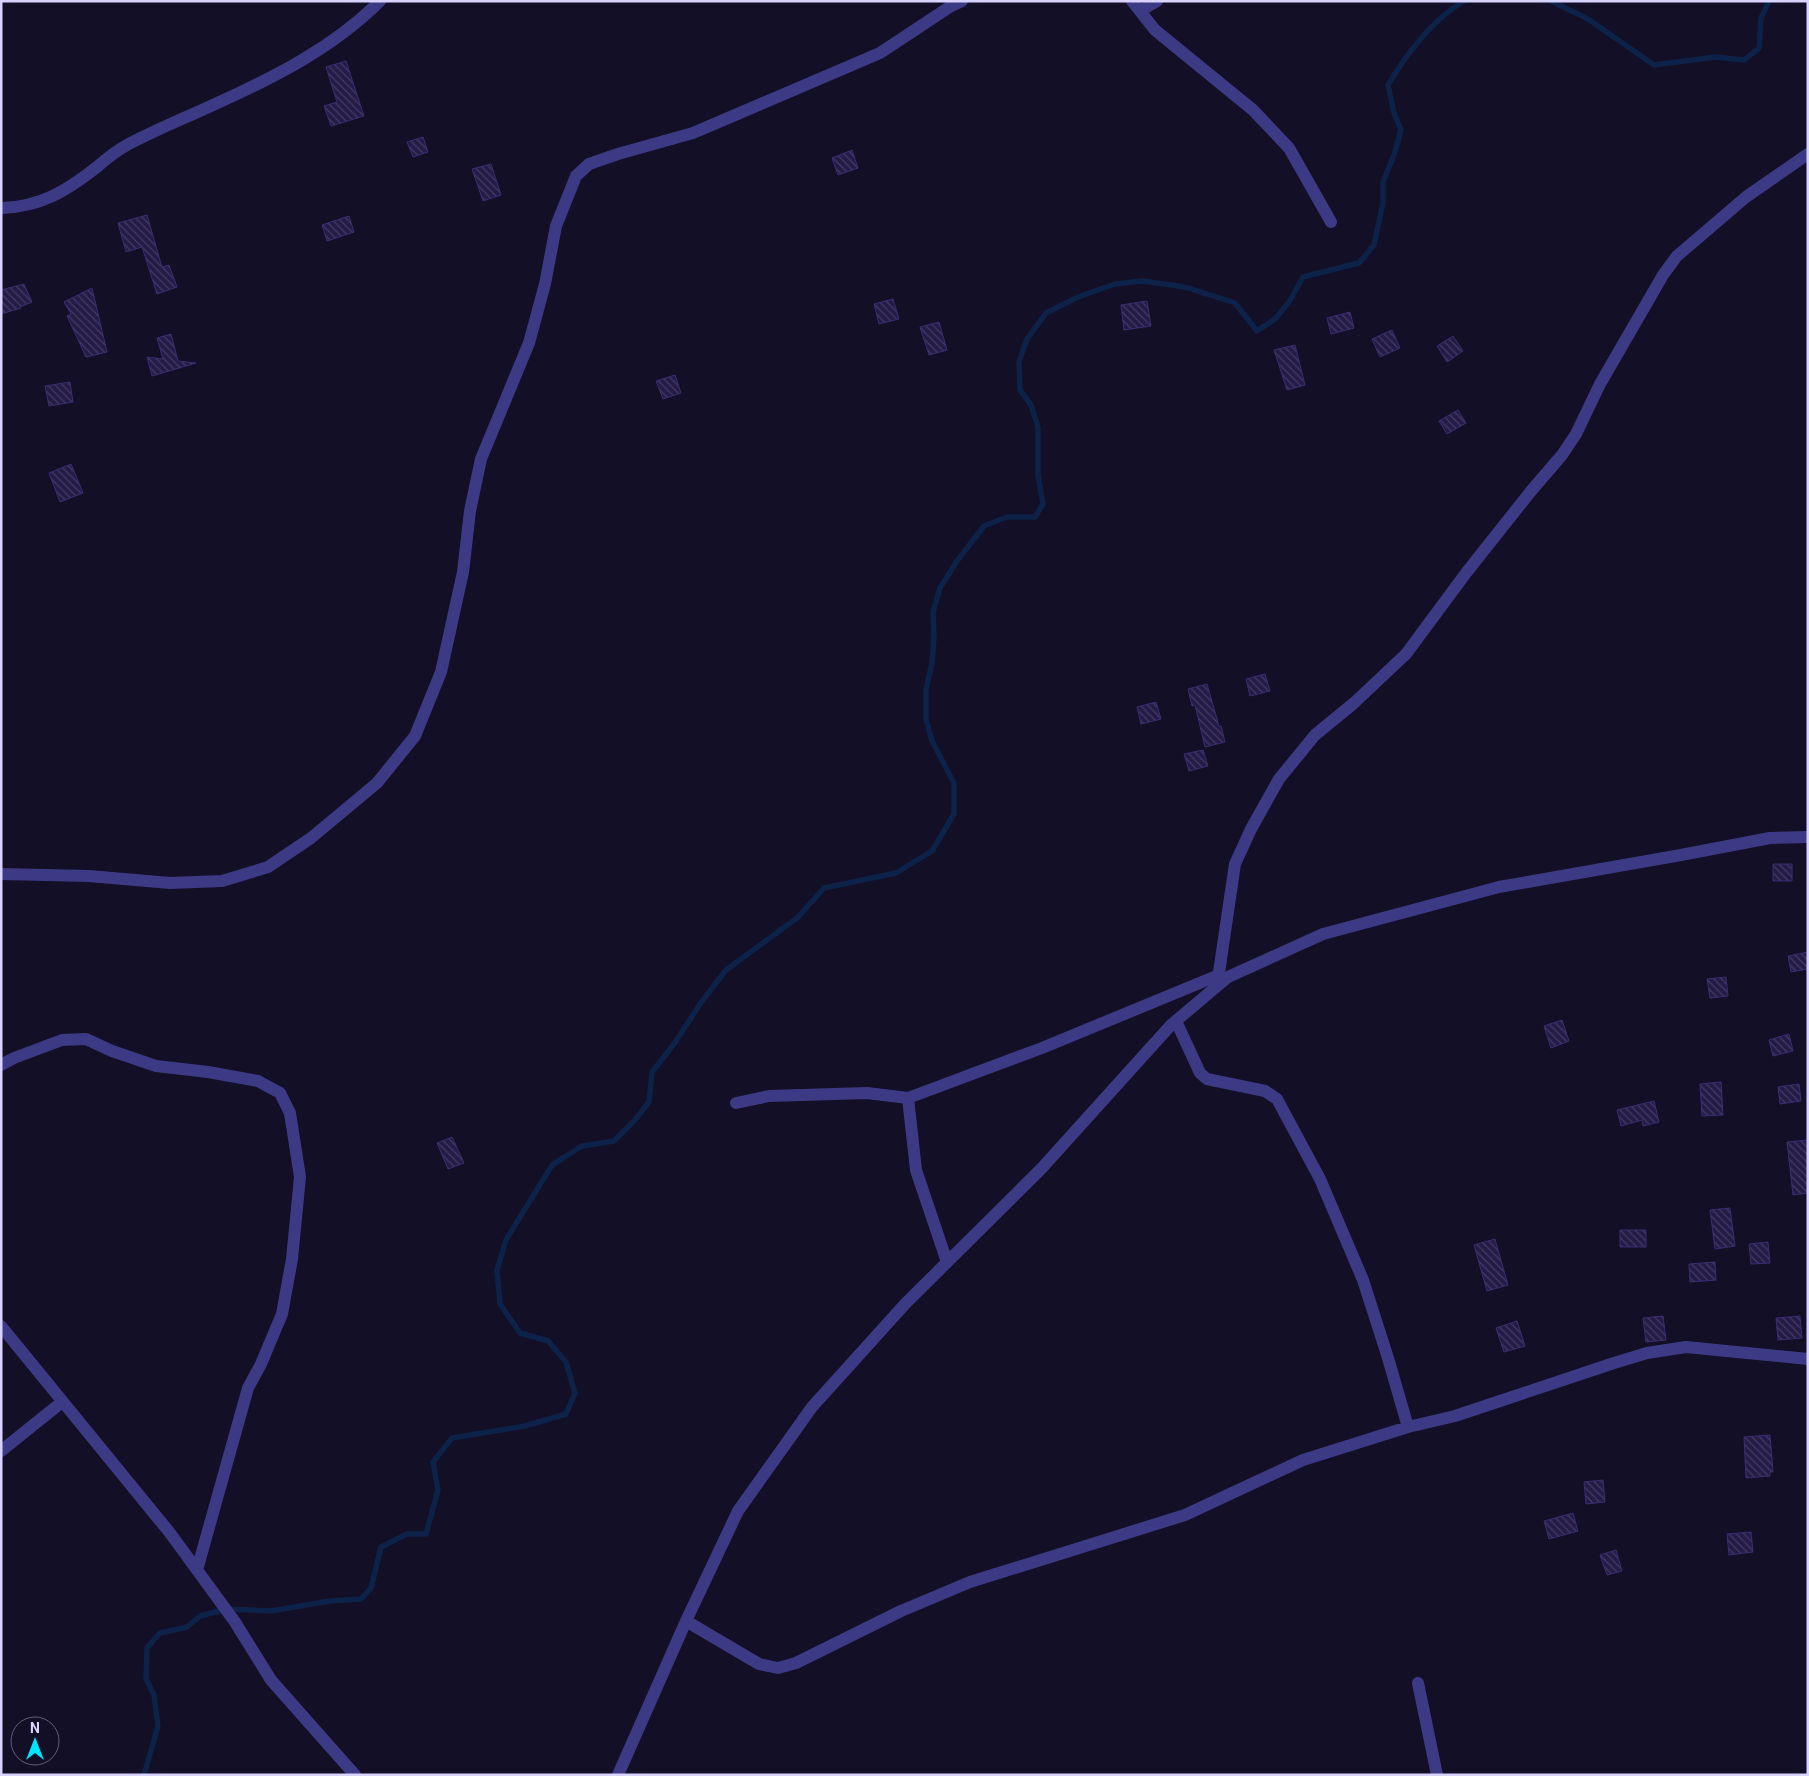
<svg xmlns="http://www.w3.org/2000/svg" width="1809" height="1776" font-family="Roboto,sans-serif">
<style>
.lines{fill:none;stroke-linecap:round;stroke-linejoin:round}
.stream{stroke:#0c2248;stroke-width:5.5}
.building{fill:url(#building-back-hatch);stroke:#3b2d73}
.street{stroke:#3d3a85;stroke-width:12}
</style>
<defs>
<pattern id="building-back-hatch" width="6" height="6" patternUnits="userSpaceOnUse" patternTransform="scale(1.25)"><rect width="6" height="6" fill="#241b47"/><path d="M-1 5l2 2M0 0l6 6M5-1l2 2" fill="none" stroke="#433b63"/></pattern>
</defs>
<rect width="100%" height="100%" fill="#130f26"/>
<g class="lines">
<path class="stream" d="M1551,1L1588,19L1654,65L1716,57L1744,60L1759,48L1761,18L1769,1
M144,1775L158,1726L154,1695L146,1679L147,1648L160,1633L187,1627L200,1616L227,1609L271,1611L330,1601L361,1599L371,1588L381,1547L407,1534H426L438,1490L433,1462L452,1438L525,1426L566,1414L575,1393L566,1362L548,1341L520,1333L500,1304L497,1270L506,1240L552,1165L582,1146L614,1141L634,1121L649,1102L652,1072L674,1044L700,1004L726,970L797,918L824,888L896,873L932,851L954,814V783L932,741L926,719V689L932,663L934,637L933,612L940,588L957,561L984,526L1007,517H1035L1043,504L1038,475V427L1031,405L1020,390L1019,362L1027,339L1046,313L1078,297L1115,284L1143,281L1185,287L1235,303L1257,331L1275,319L1289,302L1303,277L1359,263L1374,245L1383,203V182L1394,155L1401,130L1394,113L1388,85C1407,53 1431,21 1464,1"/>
</g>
<path class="building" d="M346,61L364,116L331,126L324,106L337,102L326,67Z
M423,137L428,152L413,157L407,142Z
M852,150L858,168L838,175L832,158Z
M491,164L501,195L483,201L472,169Z
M147,215L162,267L169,265L177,287L157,294L142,247L126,252L118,223Z
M349,216L354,232L327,241L322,225Z
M24,284L32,302L20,307L21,308L1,314V290Z
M92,288L107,352L86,357L67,316L71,314L64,302Z
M893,299L899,319L879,324L874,304Z
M1147,301L1151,326L1124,330L1121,305Z
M1350,312L1354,328L1331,334L1327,318Z
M939,322L947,350L929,355L920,327Z
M1392,330L1400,348L1380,357L1372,339Z
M171,334L178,361L196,363L152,376L147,357L163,359L157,338Z
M1453,336L1463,351L1447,362L1437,346Z
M1295,345L1305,385L1287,390L1274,350Z
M675,375L681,393L663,399L656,381Z
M70,382L73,402L49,406L45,386Z
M1458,410L1466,423L1447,434L1439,421Z
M71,464L83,493L60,502L49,473Z
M1265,674L1270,691L1250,696L1246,679Z
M1207,684L1219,726H1221L1225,742L1205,747L1195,705L1192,706L1188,689Z
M1156,702L1161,719L1141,724L1137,707Z
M1203,750L1208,766L1189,771L1184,754Z
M1773,864H1792V881H1773Z
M1808,952V969L1791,972L1788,956Z
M1726,977L1728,996L1710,998L1707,979Z
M1562,1020L1569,1041L1551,1048L1544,1026Z
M1789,1034L1793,1051L1773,1056L1769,1040Z
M1721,1082L1723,1115L1702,1116L1700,1084Z
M1799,1084L1801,1101L1780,1104L1778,1087Z
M1654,1101L1659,1122L1643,1126L1642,1120L1621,1126L1617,1110Z
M452,1137L464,1163L448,1169L437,1143Z
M1808,1140V1193L1793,1195L1787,1142Z
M1730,1208L1735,1246L1715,1249L1710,1210Z
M1620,1230H1646V1247H1620Z
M1495,1239L1508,1285L1487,1291L1474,1245Z
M1768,1242L1770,1263L1751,1264L1749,1244Z
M1715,1262L1716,1280L1690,1282L1689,1264Z
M1663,1316L1666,1340L1646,1342L1643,1318Z
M1800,1316L1802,1338L1778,1340L1776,1318Z
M1517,1321L1525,1346L1504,1352L1496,1328Z
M1770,1435L1773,1472H1770V1476L1746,1478L1744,1437Z
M1603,1480L1605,1502L1586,1504L1584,1482Z
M1573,1513L1578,1531L1549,1539L1544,1521Z
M1751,1532L1753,1552L1729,1555L1727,1534Z
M1616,1550L1622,1571L1607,1575L1600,1555Z"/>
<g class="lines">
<path class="street" d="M1132,1L1155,30L1253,110L1289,148L1331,222
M1140,11L1157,1
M1,208C41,207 66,191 97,167C106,159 116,151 127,145C155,130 185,118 213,105C273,78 333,48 380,1
M1,874L89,876L170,883L222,881L268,867L311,838L377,783L415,736L441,672L463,572L470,511L481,459L529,343L545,284L556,226L576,176L589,164L618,154L693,133L880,53L951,6L962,1
M1217,986L1235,864L1251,829L1279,779L1315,735L1354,703L1406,654L1466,573L1531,491L1562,455L1576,434L1600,384L1663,275L1677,256L1746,197L1808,154
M1176,1021L1200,1073L1207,1079L1265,1091L1277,1099L1320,1179L1363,1280L1388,1358L1408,1427
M1,1065L14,1058L62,1040L86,1039L112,1051L156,1066L208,1072L258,1081L280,1093L290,1113L300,1177L292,1259L282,1314L261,1364L248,1388L197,1570
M908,1098L916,1170L947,1262
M736,1103L769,1096L867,1093L908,1098L1042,1048L1219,975
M1,1326L170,1533L235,1622L271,1680L355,1775
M1,1451L62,1402
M686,1621L759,1664L778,1668L796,1663L901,1611L970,1582L1185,1515L1303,1460L1408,1427L1455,1416L1614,1363L1647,1353L1686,1347L1808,1359
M1418,1683L1437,1775
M618,1775L686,1621L738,1511L812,1407L905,1304L1041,1169L1171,1025L1228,977L1323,934L1499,887L1681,855L1770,838L1808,837"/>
</g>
<rect width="1809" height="1776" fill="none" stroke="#d9d4ff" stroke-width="5"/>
<g transform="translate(35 1741)"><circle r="24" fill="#130f26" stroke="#625e7d"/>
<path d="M0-4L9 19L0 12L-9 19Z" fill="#00e5ff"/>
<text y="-8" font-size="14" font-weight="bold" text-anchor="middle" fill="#d9d4ff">N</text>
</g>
</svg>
